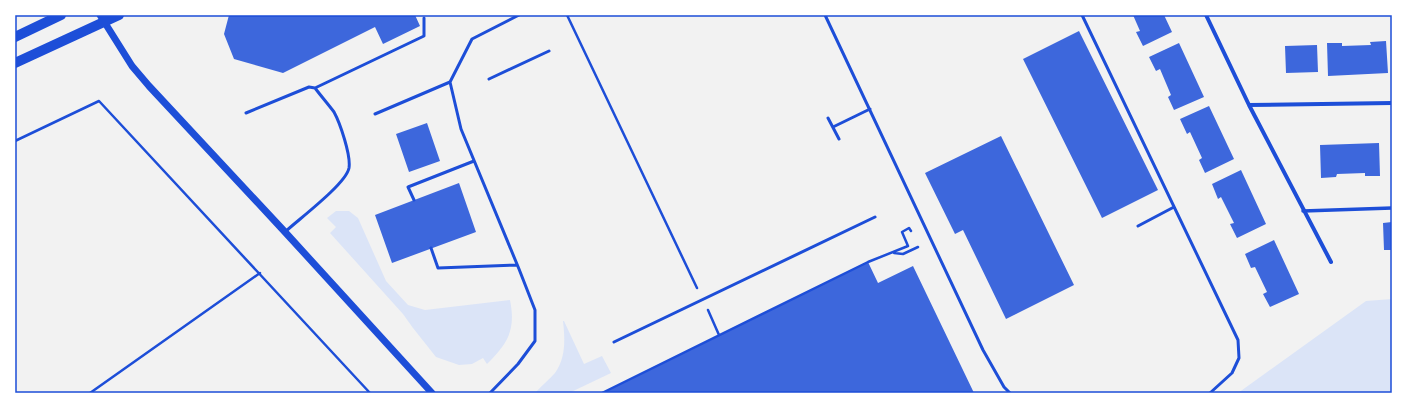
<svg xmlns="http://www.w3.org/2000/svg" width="1407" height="408" font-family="'Fira Sans',sans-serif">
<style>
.green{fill:#dbe4f7}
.building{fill:#3d67dc}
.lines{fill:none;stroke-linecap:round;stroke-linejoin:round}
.path{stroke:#1d4ed8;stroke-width:2.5}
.service{stroke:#1d4ed8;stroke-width:3}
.pedestrian{stroke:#1d4ed8;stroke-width:3.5}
.minor{stroke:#1d4ed8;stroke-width:4}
.tertiary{stroke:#1d4ed8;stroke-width:7}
.primary{stroke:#1d4ed8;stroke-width:10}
.neatline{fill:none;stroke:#1d4ed8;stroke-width:1.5}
</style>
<rect width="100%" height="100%" fill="#f2f2f2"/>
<path class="green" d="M336,211H349L358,218L386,281L408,305L425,310L510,300C516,330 508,343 487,364L483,358L472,364L459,365L436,357L413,328L403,314L330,233L336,227L327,218Z
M1392,299V393H1238L1366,301Z
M563,321H564L584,364L602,356L611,373L569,393H535C541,386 549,380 555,373C566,358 565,339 563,321Z"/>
<path class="building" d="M229,15H415L420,26L383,44L375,27L283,73L234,59L224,34Z
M1133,15H1164L1172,32L1143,46L1136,32L1140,31Z
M1079,31L1158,190L1102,218L1023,59Z
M1386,41L1388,73L1328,76L1327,43H1342V46L1371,45L1370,42Z
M1179,43L1204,97L1174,110L1168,97L1171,95L1160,69L1156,71L1149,57Z
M1317,45L1318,72L1286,73L1285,46Z
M1209,106L1234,159L1205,173L1199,160L1202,158L1190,132L1187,134L1180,119Z
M427,123L440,161L409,172L396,134Z
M1001,136L1074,285L1006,319L963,230L955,234L925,173Z
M1379,143L1380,176H1365V173L1337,174L1336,177L1321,178L1320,145Z
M1241,170L1266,224L1237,238L1230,224L1234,223L1221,197L1218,199L1212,184Z
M459,183L476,232L392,263L375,215Z
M1392,222V250H1384L1383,223Z
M1274,240L1299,294L1270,307L1263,294L1267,292L1255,267L1251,268L1245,254Z
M868,262L878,283L913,266L974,393H602Z"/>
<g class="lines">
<path class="path" d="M567,15L697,288
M15,141L99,101L370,393
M894,253L903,254L918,247
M708,310L719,335
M90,393L260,273
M602,393L868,262L908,246L902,232L909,228L911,231"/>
<path class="service" d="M825,15L983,350L1004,387L1010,393
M1082,15L1238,340L1239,358L1232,373L1210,393
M489,79L549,51
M315,88L424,36V18
M246,113L309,87L315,88C321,96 328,104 334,112C340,123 351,155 349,168C346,184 299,219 285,232
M375,114L450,82
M828,118L839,139
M833,127L870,109
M414,200L408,187L474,161
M1138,226L1174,207
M431,248L438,268L517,265
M614,342L875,217
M490,393L518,364L535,341V310L519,269L461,129L450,82L472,39L519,15"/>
<path class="pedestrian" d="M1303,211L1392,208"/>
<path class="minor" d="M1206,15L1249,105L1331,262
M1249,105L1392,103"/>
<path class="tertiary" d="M100,15L132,66L149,86L285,232L432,393"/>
<path class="primary" d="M15,37L61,15
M15,63L119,15"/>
</g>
<rect width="1407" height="408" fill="none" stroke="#ffffff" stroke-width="32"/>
<rect x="16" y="16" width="1375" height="376" class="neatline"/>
</svg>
